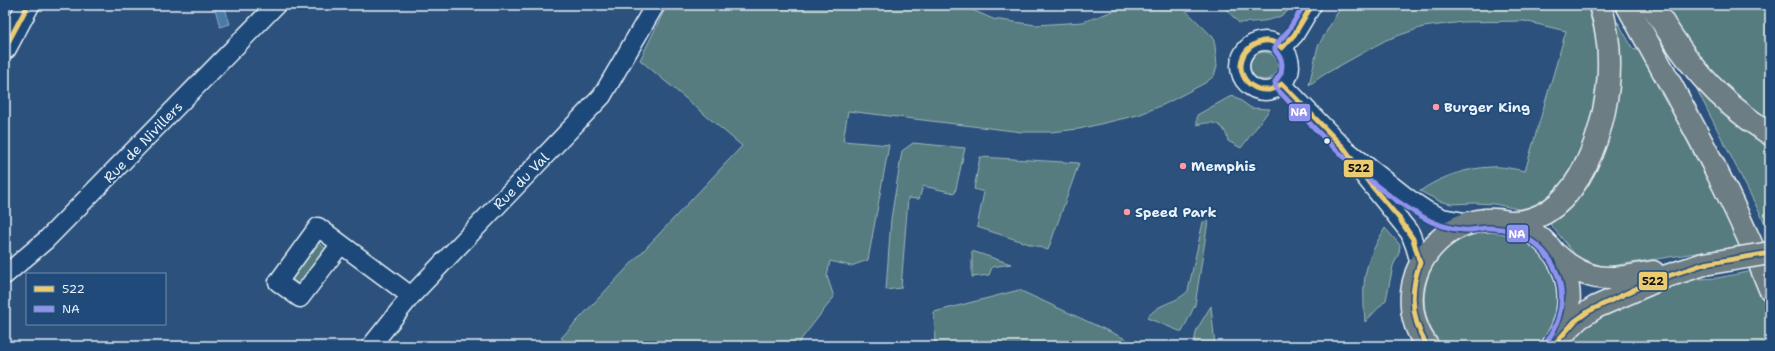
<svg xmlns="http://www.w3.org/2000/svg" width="1775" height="351" font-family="'Shantell Sans',sans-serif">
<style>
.green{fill:#567b80;stroke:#9fb6bc}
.water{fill:#4c7aa8;stroke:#8aaac8}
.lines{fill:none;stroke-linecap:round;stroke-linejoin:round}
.minor-casing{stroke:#e8f1f8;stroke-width:21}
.tertiary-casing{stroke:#e8f1f8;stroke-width:25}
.primary-casing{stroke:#e8f1f8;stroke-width:25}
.minor{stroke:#1f4a7a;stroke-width:18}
.tertiary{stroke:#1f4a7a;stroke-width:22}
.primary{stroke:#6d7d84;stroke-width:22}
.primary-bridge-casing{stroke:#e8f1f8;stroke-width:25;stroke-linecap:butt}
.primary-bridge{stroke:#6d7d84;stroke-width:22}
.bus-1-casing{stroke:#1f4a7a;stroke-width:8}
.bus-2-casing{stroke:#1f4a7a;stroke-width:8}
.bus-1{stroke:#ebcb72;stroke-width:5}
.bus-2{stroke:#9092ee;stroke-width:5}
.poi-dot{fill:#ff9aa2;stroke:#1f4a7a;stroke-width:1.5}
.bus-dot{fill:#e8f1f8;stroke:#1f4a7a;stroke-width:1.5}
.labels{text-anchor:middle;stroke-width:3.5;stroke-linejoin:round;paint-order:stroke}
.poi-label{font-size:14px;font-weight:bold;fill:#e8f1f8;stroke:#1f4a7a;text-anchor:start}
.street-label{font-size:14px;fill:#e8f1f8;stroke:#1f4a7a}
.line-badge{stroke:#1f4a7a;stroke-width:1.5}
.badge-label{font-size:11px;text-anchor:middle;font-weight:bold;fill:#fff}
.pale-badge-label{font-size:11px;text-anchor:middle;font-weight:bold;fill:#111}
</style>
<rect width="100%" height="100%" fill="#2c517c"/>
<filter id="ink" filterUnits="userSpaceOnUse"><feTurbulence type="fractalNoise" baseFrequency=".025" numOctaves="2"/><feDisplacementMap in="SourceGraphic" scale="8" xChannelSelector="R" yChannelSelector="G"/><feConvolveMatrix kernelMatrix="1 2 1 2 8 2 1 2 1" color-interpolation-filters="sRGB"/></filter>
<g filter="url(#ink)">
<path class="green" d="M667,5H961L993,19L1036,25L1083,22L1130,5H1180L1213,37L1215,46L1217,66L1214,76L1205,83L1163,105L1138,115L1079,129L1051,132H1022L848,111L843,141L889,145L868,260L851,266L830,261L827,276L834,297L796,346H570L561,338L742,146L640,60Z
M1222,5H1293C1281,23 1258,21 1239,23Z
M1342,5H1587L1596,38L1600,64L1594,117L1581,149L1566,177L1553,196L1541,204L1523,210L1494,204L1474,203L1451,204L1439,201L1420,191C1440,177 1466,168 1491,167C1502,166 1514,169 1525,171L1566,31L1524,21L1463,22L1423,27L1386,40L1325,74L1309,85L1318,46Z
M1665,5H1770V123L1728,94L1694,51Z
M1618,22L1633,49L1640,51L1742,246L1604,267L1577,257L1550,224L1570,208L1591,180L1603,152L1611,23Z
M1250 66a14 14 0 1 1 28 0a14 14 0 1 1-28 0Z
M1690,76L1770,142V233Z
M1233,95L1251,108L1270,109L1241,148L1228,141C1225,123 1213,120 1197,125V115Z
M913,143L965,148L955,193L923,186L919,199L908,198L901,288L886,290L891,219L902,151Z
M980,157L1079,163L1048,250L977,227L984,192L974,189Z
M1208,221L1195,305L1182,332L1147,318C1160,301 1174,305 1188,291L1203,222Z
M1385,228L1400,245L1399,253L1393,266L1386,300L1365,322C1362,279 1363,266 1385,228Z
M1487,232C1501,233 1514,235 1526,242C1561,264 1568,316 1538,346H1444C1415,319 1419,270 1450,246C1461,238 1474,234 1487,232Z
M316,240L327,250L301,286L289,277Z
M972,251L1011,264L992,267L989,275L972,277Z
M1753,271L1770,318V346H1571L1582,324L1681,280L1717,278Z
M1019,290L1141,346H935L934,312Z
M1211,306L1215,346H1207L1194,342L1197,329Z"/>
<path class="water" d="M224,5L230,24L220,27L215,9Z"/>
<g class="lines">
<defs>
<path id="minor" d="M1240 66a25 25 0 1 1 50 0a25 25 0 1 1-50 0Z
M1282,48L1294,35L1312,5
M1282,84L1344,148L1409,199L1427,211L1442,218L1470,223
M1358,168L1410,233L1415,246L1420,263
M341,244L300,298L278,282L318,227L411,296
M5,275L46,240L276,5
M371,346L411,296L602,96L655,5"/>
<path id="tertiary" d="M5,48L28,5"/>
<path id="primary" d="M1627,5C1678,98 1731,190 1770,289
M1652,5C1686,62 1714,98 1770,134
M1509,222C1580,224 1610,120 1609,62C1609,43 1606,24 1600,5
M1557,255C1590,286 1613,279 1653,272
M1562,335L1579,318L1596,307L1667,276L1704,264
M1427,346C1377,276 1459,187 1532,232C1547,242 1559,257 1565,274C1573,299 1568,325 1553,346"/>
</defs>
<use href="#minor" class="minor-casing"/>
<use href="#tertiary" class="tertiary-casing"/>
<use href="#primary" class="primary-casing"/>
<use href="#minor" class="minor"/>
<use href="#tertiary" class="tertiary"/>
<use href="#primary" class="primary"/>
<defs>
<path id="primary-bridge" d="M1704,264L1770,253"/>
</defs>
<use href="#primary-bridge" class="primary-bridge-casing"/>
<use href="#primary-bridge" class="primary-bridge"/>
<defs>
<path id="bus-1" d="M5,48L28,5
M1282,48L1294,35L1312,5
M1282,48C1275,41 1266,39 1257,43C1229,56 1241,92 1268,90C1273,90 1278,86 1282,84
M1282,84L1344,148L1370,184L1399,218L1413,239L1420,263
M1420,263C1409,292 1411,319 1427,346
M1553,346L1575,321L1589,311L1650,282L1704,264L1770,253"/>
<path id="bus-2" d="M1304,5L1288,31L1275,46V50L1281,59L1282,65L1281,73L1275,82L1276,88C1320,134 1366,185 1421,216C1434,224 1450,229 1464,230C1474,231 1482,227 1491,228C1522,229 1548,248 1558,276C1566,300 1560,322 1547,342"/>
</defs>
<use href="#bus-1" class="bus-1-casing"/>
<use href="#bus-2" class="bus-2-casing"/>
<use href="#bus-1" class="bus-1"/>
<use href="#bus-2" class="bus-2"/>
</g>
</g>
<g class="poi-dot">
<circle cx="1436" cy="107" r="4"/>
<circle cx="1183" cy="166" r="4"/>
<circle cx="1127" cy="212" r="4"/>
</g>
<circle class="bus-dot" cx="1327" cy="141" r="3.5"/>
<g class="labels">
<g class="poi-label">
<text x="1444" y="112">Burger King</text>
<text x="1191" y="171">Memphis</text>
<text x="1135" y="217">Speed Park</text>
</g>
<g class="street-label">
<text transform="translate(143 142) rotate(-46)" y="5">Rue de Nivillers</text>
<text transform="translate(521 181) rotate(-46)" y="5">Rue du Val</text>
</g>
</g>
<g class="line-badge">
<rect x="1288" y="103" width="23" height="19" rx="4" fill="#9092ee"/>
<rect x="1343" y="159" width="31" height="19" rx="4" fill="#ebcb72"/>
<rect x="1506" y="224" width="23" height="19" rx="4" fill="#9092ee"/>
<rect x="1638" y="271" width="30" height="20" rx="4" fill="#ebcb72"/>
</g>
<g class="badge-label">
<text x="1299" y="116">NA</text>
<text x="1517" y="238">NA</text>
</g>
<g class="pale-badge-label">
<text x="1359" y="172">522</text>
<text x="1653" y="285">522</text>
</g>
<rect width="1775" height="351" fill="none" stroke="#1f4a7a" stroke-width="20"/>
<rect x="10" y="10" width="1755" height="331" fill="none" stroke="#e8f1f8" stroke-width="1.5" filter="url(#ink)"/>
<rect x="26" y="273" width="140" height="52" fill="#1f4a7a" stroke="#6f8dac"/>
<rect x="34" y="286" width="20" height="6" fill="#ebcb72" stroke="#6f8dac"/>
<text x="62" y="293" font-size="12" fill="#e8f1f8">522</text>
<rect x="34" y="306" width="20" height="6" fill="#9092ee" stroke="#6f8dac"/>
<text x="62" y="313" font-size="12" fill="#e8f1f8">NA</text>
</svg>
